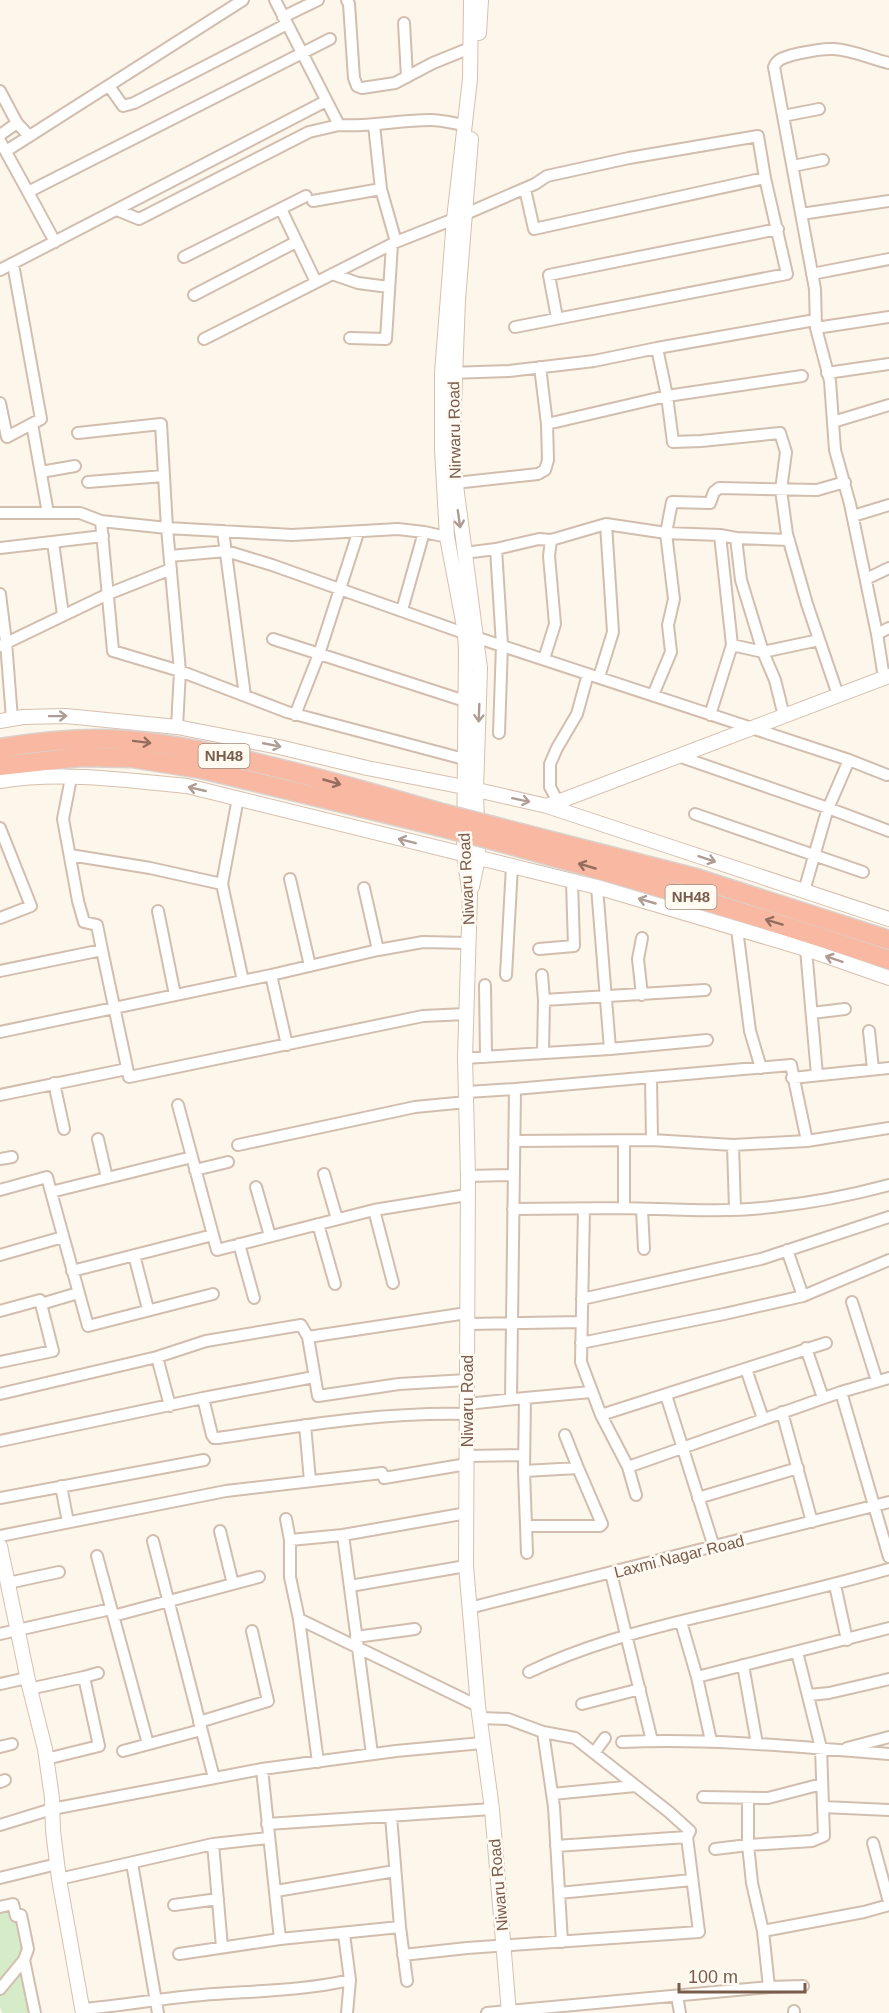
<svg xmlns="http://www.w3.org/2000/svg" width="889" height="2013" font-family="Arial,sans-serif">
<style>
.green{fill:#d6ecc8}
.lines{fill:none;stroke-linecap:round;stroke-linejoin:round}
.street-casing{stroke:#d1beaf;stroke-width:14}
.secondary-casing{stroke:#d6c0af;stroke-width:16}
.highway-casing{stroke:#dad1cd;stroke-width:21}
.street{stroke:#fff;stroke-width:10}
.secondary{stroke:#fff;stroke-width:14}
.highway{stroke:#f8b8a1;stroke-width:18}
.highway-bridge-casing{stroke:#dad1cd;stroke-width:21;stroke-linecap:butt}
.highway-bridge{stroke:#f8b8a1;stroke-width:18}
.oneway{stroke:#af9d94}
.oneway2{stroke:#936e5d}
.labels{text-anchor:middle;stroke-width:5;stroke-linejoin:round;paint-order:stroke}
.shield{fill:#fffaf2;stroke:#a28b7e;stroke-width:1.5}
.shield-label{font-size:15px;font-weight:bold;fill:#7a5c4c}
.street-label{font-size:16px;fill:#7a5c4c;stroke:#fffaf2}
</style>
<rect width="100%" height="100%" fill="#fdf6eb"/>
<path class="green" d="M11,1909L20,1918L26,1949L0,1986V1912Z
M24,1967L33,2013H2L0,2007V1995Z"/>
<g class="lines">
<defs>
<path id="street" d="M275,0L339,125C370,127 399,120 430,120C441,120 453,123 464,125
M347,0L349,4L354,78L357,86L362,88L395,83L433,63L470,48
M283,17L318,0
M404,23L407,77
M109,86L123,106L134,103L287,24
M0,91L17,123L29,136
M783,116L819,109
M374,125L381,189L396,242
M0,135L17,123
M0,141L28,192
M6,151L243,0
M793,166L823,160
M525,189L534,229L765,178
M313,201L381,189
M281,209L316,282
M117,210L139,219L309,132L339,125
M801,214L889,201
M55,242L28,192L330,39
M184,257L306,196
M0,270L326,101
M332,274L358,283L389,287
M812,274L889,259
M194,295L296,242
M557,318L549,275L778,229
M816,328L889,317
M350,338L386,339L392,244
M204,339L396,242L454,219L535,184L547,176L629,158L758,136L765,178L787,274L515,327
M449,373L509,371L594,361L657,348
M827,373L889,364
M802,376L667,396L657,348L815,320
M0,403L7,437L41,419L13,264
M833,422L889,405
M32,424L48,513
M547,424L667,396L673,442L701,441L780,433L786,452L781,490L787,534L807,604L838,695
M78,433L161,424L167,528L292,535L398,529L424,532L447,537
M41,472L75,466
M88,482L164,476
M455,483L538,474L545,470L548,460L547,424L540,367
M0,513H80L101,521L167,528L180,671L177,727
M853,516L889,505
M101,521L113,651L180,671L287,712L464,759
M223,531L245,696
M736,538L789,540
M551,540L606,524L666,533L672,502L710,503L714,492L719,488L817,490L845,482
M53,542L63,615
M0,548L103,536
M496,549L502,645L499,733
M464,553L496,549L539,539L551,540L549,556L555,624L544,659
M170,556L226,551L272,565L475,637L849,760L827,811L804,891
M866,579L889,568
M0,594L6,642L12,719
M402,610L424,532
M877,634L850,504L835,450L830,381L816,328L815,289L774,67C777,59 783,58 792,55C806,52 820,48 834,49C853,50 871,59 889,63
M273,639L465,701
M732,645L763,652L775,680L784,716
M0,646L108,594L171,569
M599,677L613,632L606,524
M884,678L877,634L889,628
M653,695L671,652L668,625L674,599L666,533L720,535L736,538L741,580L763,652L819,640
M295,715L319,654L358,533
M710,715L732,645L720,535
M678,756L828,808L889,831
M849,760L887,775
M71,778L63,819L78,901L84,922L97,925L102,950
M558,802L550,787V764L557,748L577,714L588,674
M695,814L863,872
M0,828L31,906L0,918
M70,855L150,868L222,884L243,981
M290,879L310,966
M222,884L238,798
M597,887L610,1049
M364,888L378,950
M158,911L175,995
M737,929L750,1031L761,1068
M539,949L574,946L572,881
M806,949L817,1075
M0,971L102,950L129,1077L423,1016L466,1014
M271,975L287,1045
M506,975L512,866
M542,975L544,1000L543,1053
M485,985L486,1057
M642,995L638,959L642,938
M544,1000L705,990
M812,1013L845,1009
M869,1031L873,1069
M0,1032L271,975L378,950L423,942L468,943
M465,1058L610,1049L707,1040
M651,1078L652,1140
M792,1078L889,1068
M54,1083L64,1129
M515,1089L791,1065L807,1141
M467,1092L515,1089L511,1399
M0,1095L127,1069
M178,1105L217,1250L374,1210L467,1195
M98,1139L107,1178
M514,1141L652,1140L733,1145L807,1141L889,1128
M624,1141V1208C673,1209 723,1213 772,1207C810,1203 852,1195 889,1185
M238,1145L415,1107L467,1102
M733,1145L735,1209
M192,1157L51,1192L88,1326L213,1294
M0,1159L12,1157
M195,1170L228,1162
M324,1174L337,1219
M468,1176L514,1175
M256,1187L270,1236
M0,1190L47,1177L51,1192
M513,1209L624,1208
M584,1209L581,1362L601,1415L628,1467L636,1495
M642,1209L644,1249
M374,1210L393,1283
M318,1224L335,1284
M239,1244L254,1298
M0,1255L63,1237
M134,1255L148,1309
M72,1271L213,1235
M803,1296L889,1260
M582,1299L761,1259L889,1217
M852,1302L877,1381
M41,1304L78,1293
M0,1311L40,1300L53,1351L0,1362
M467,1313L308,1337L318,1396L399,1384L467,1380
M468,1324L582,1322
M581,1343L724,1314L803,1296L787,1250
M806,1348L823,1398
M157,1357L170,1406
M746,1369L763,1419
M841,1392L889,1557
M0,1394L157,1357L206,1341L301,1325L308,1337
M666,1395L714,1547
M203,1398L314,1377
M525,1398L591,1392
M467,1404L525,1398L524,1471L527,1553
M782,1412L812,1522
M601,1415L826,1343
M305,1425L310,1481
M565,1435L578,1468
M0,1441L203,1398L212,1435L214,1438H218C300,1426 383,1412 466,1414
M467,1456L524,1455
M628,1467L841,1392L889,1378
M524,1471L578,1468L602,1524L600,1526H526
M61,1486L68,1522
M0,1498L204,1460
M698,1498L798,1468
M286,1519L290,1540
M220,1531L233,1584
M343,1535L467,1513
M0,1536L226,1491L382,1473L384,1478L467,1464
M153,1541L214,1778
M97,1556L148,1744
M611,1573L652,1741
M8,1583L59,1572
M835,1585L847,1640
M350,1586L466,1566
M469,1608L889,1502
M113,1616L259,1577
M299,1619L478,1706
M681,1622L697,1677L711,1741
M0,1634L111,1609
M356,1637L415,1629
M743,1665L757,1744
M529,1672C583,1646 640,1631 698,1617C762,1602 826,1587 889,1569
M84,1677L98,1673
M697,1677L889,1628
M0,1684L27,1678
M29,1689L84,1677L99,1746L46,1759
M809,1695L829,1693L889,1679
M582,1704L640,1689
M480,1718L508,1719L543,1732L554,1807L562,1942
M199,1722L268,1701L252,1631
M622,1742C712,1738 800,1747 889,1754
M0,1747L12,1744
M847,1748L889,1737
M123,1751L201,1730
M594,1753L605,1738
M318,1762L299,1619L290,1577V1540L343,1535L372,1754
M262,1769L280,1939
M0,1782L5,1780
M552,1794L635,1786
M703,1797L768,1798L822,1784
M748,1798V1845L752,1883L763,1931
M823,1807L889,1810
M391,1816L400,1927L407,1981
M267,1824L492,1809
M0,1825L52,1809L262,1769L396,1751L482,1743
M873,1843L889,1902
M213,1844L222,1947
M556,1846L687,1837
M715,1849L748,1845L812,1841L824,1836L821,1748L797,1652
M132,1863L158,2013
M0,1878L57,1864
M59,1879L213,1844L268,1838
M276,1891L395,1871
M559,1893L692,1880
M174,1905L218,1899
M0,1907L13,1904L16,1916L21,1915L28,1949L24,1960L0,1989
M344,1934L350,1980L347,2013
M179,1954L280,1939L400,1927
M403,1955L467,1948L699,1932L687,1837L690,1831L669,1812L575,1738L543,1732
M24,1960L35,2013
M769,1987L763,1931L864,1912L889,1905
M677,1996L680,2013
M82,2009C123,2006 162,1998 202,1995C251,1991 303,1991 350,1980
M794,2011V2013
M487,2013L769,1987L803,1986"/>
<path id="secondary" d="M471,0L470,79L454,219L442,373V450L447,537L465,632L466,652L464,855L470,895L465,1058L468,1176L466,1566L478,1706L492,1809L509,2013
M479,33L481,0
M471,139L458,300L452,455L480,668L476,790L478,858L472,887
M0,721L23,717L66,716L177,727L279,747L367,768L464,787L547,806L889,919
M0,781C61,771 126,780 187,786L597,887L806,949L889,978
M547,806L889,676
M0,1546L29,1685L45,1749L52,1798L53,1831L59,1879L83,2013"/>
<path id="highway" d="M0,748C42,741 85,737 127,740C165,743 203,751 240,759C308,774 375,794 442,813
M0,766L81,757L132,758L201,769L437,826
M493,826L696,878L889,940
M492,840C626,876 758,916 889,960"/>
</defs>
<use href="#street" class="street-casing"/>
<use href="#secondary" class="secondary-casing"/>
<use href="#highway" class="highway-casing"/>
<use href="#street" class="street"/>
<use href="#secondary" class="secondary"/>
<use href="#highway" class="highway"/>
<defs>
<path id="highway-bridge" d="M442,813L493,826
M437,826L492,840"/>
</defs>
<use href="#highway-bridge" class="highway-bridge-casing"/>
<use href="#highway-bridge" class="highway-bridge"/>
</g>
<defs><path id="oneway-shaft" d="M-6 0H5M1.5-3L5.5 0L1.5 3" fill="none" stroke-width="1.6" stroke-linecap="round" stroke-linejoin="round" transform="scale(1.5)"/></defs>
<g class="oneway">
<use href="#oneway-shaft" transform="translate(459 519) rotate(82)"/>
<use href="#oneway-shaft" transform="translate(479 713) rotate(92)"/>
<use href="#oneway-shaft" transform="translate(58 716) rotate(-1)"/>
<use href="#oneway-shaft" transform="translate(272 745) rotate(11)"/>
<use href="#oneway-shaft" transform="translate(197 789) rotate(-167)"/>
<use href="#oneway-shaft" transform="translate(521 800) rotate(12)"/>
<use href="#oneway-shaft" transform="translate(407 841) rotate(-166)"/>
<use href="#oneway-shaft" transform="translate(707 859) rotate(18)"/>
<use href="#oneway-shaft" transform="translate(647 901) rotate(-164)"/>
<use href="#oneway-shaft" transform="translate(834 959) rotate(-161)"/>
</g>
<g class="oneway2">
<use href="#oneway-shaft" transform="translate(142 742) rotate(7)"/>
<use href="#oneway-shaft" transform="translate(332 782) rotate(16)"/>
<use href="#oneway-shaft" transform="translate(587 866) rotate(-164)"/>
<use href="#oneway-shaft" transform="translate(774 922) rotate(-163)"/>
</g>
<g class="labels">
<g class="shield">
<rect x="198.5" y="744" width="51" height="24" rx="4.5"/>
<rect x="665.5" y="885" width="51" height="24" rx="4.5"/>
</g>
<g class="shield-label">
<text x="224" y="761">NH48</text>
<text x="691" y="902">NH48</text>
</g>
<g class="street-label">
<text transform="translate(454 430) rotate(-91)" y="6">Nirwaru Road</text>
<text transform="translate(466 879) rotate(-93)" y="6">Niwaru Road</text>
<text transform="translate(467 1401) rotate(-90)" y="6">Niwaru Road</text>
<text transform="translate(679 1556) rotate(-14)" y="6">Laxmi Nagar Road</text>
<text transform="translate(498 1885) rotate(-95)" y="6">Niwaru Road</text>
</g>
</g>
<path d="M679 1983v9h126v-9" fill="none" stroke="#7a5c4c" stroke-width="3"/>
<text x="688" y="1983" font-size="18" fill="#7a5c4c" stroke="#fffaf2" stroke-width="4.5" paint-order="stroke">100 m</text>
</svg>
